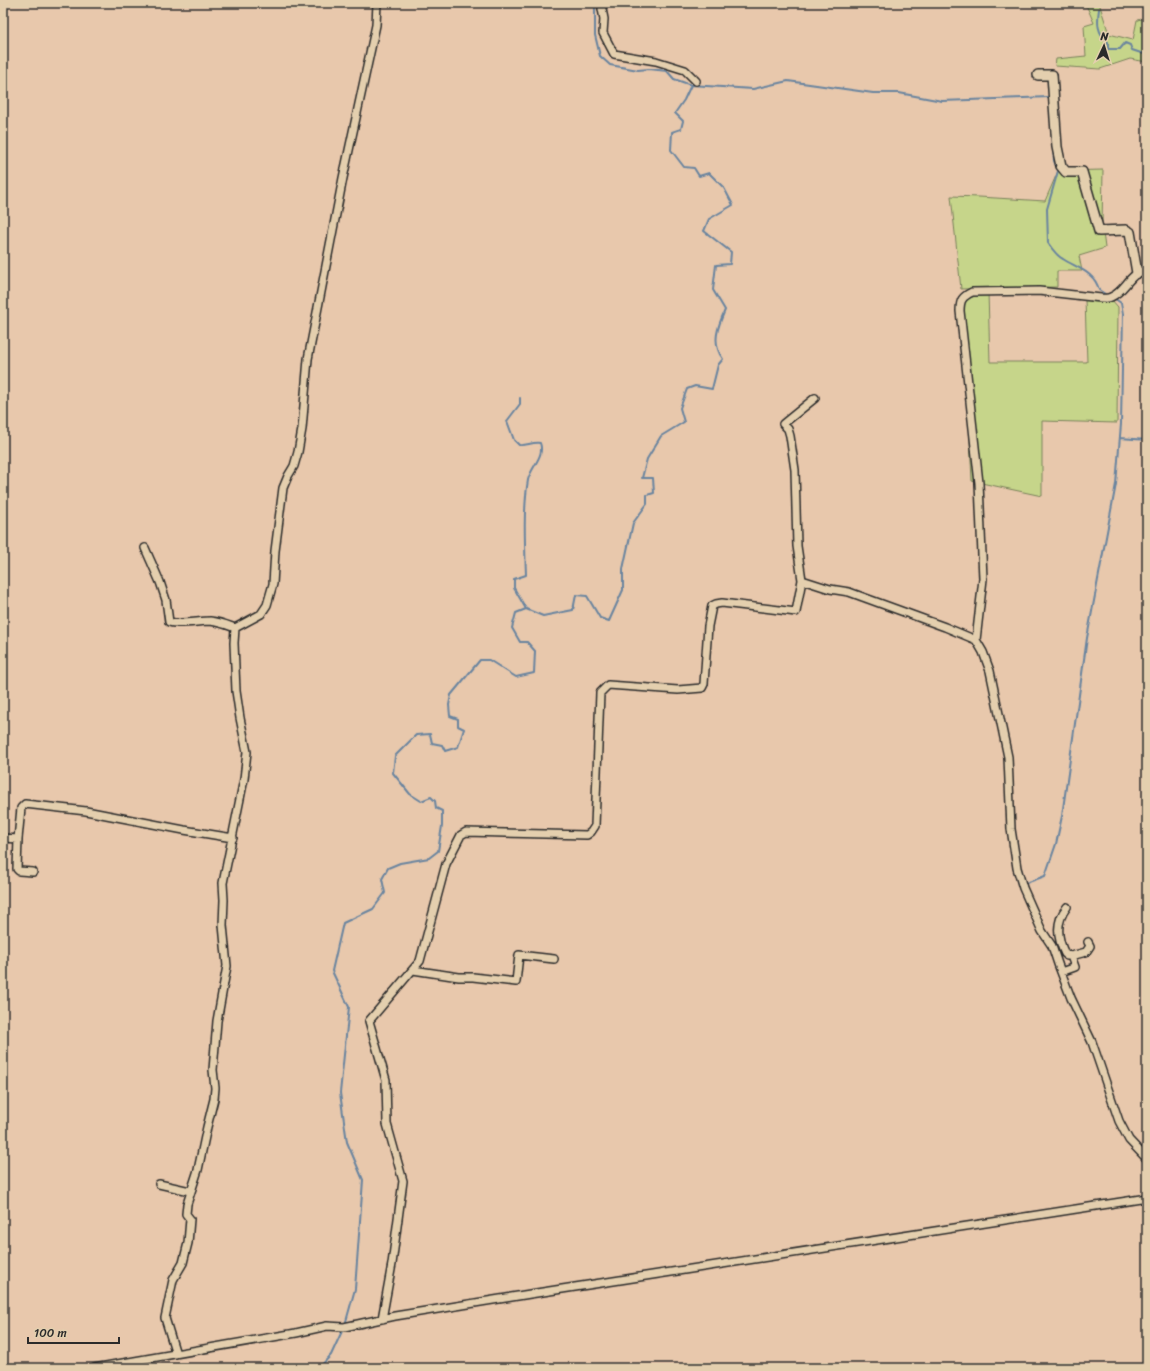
<svg xmlns="http://www.w3.org/2000/svg" width="1150" height="1371" font-family="Sriracha,sans-serif">
<style>
.green{fill:#c6d58a;stroke:#78805a}
.lines{fill:none;stroke-linecap:round;stroke-linejoin:round}
.stream{stroke:#69849f;stroke-width:2}
.minor-casing{stroke:#2b2b2b;stroke-width:10}
.tertiary-casing{stroke:#2b2b2b;stroke-width:12}
.minor{stroke:#e4cfae;stroke-width:7}
.tertiary{stroke:#e4cfae;stroke-width:9}
</style>
<rect width="100%" height="100%" fill="#e8c8ac"/>
<filter id="ink" filterUnits="userSpaceOnUse"><feTurbulence type="fractalNoise" baseFrequency=".025" numOctaves="2"/><feDisplacementMap in="SourceGraphic" scale="8" xChannelSelector="R" yChannelSelector="G"/><feConvolveMatrix kernelMatrix="1 2 1 2 8 2 1 2 1" color-interpolation-filters="sRGB"/></filter>
<g filter="url(#ink)">
<path class="green" d="M1064,3H1099L1109,34L1133,40L1137,20L1147,18V62L1130,59L1100,69L1055,66L1056,59L1086,56L1084,26L1094,23L1087,7Z
M1103,170L1102,225L1105,248L1079,256L1082,271H1057V287L961,289L951,196L979,197L1045,201L1058,171Z
M988,292L990,362H1087L1085,299L1112,300L1118,307L1117,423L1042,421V496L972,481L963,300Z"/>
<g class="lines">
<path class="stream" d="M595,3V35L600,56L610,65L638,70L649,69L667,71L674,79L691,85
M1099,9C1097,23 1097,33 1108,42V49H1120L1125,43L1130,45L1132,50L1147,55
M1053,147L1054,161L1058,171L1047,209L1048,243C1052,249 1057,256 1063,259C1077,268 1095,272 1099,290L1108,296
M520,398V404L507,421L514,440L519,445C526,446 532,442 540,443C545,456 531,467 528,480C523,509 525,546 526,575L514,579V588L526,609
M1120,438L1147,440
M1026,883L1045,876L1056,844L1062,816L1087,638L1116,484L1121,424L1123,314L1121,303L1114,298
M345,1325L355,1289L363,1180L347,1142L340,1093L349,1007L332,971L343,923L373,909L385,893L382,879L388,868L400,863L429,858L438,851L442,826V811L436,808L435,801L431,797L421,801L410,794L393,773L395,756L416,735L430,734L432,743L442,745L445,751L458,747L464,729L458,726V719L450,716L449,705L451,695L480,660H489L516,677L534,673L535,651L527,642H520L512,628L516,613L526,609L543,616L573,610L576,595L587,596L600,618L609,621L623,590V569L633,523L647,504V495L654,493L653,478H642L647,459L661,436L684,422L680,408L687,389L695,386L712,389L718,365L723,359C711,343 718,326 725,310L713,290L716,265L730,264L731,252L704,231L709,219L733,205L724,188L709,173L699,176L694,168L684,167L671,150L672,132L681,129L683,121L675,113L684,100L691,85L753,89L788,81L873,93H899L942,101L1049,97
M319,1368L331,1355L343,1329"/>
<defs>
<path id="minor" d="M602,3V9L604,19L603,33L614,54L656,61L685,70L696,81
M1147,270C1129,272 1126,291 1111,297C1108,299 1104,298 1101,298L1039,291L972,292C962,297 960,300 960,311L979,483L983,579L976,640L983,652L990,671L1008,757L1011,829L1017,868L1023,888L1042,931L1052,946L1058,964L1071,998L1092,1042L1119,1121L1129,1140L1147,1159
M145,548L160,582L166,600L169,622C177,625 200,621 210,621C220,622 227,625 235,628
M802,580L830,589L849,592L945,627L976,640
M3,838L18,839L21,808L25,804L86,811L184,830L233,838
M18,839L17,869L19,871L33,872
M1067,907C1055,922 1057,938 1065,954L1071,956L1086,952L1090,946L1088,942
M413,970L459,977H473L516,982L519,955L554,959
M1061,972L1075,967L1071,956H1067
M159,1184L190,1191
M382,1319L392,1264L403,1181L387,1124L386,1080L369,1021L420,961L446,864L461,835L466,832L587,835L591,832L595,826L600,693L608,685L678,690L702,688L704,684L708,626L712,606L716,604L722,603L796,612L802,580L797,546L795,470L790,436L788,429L783,424L815,398
M176,1354L165,1318L173,1280L183,1263L188,1243L190,1219L186,1214L187,1204L198,1170L207,1127L214,1099L215,1088L213,1070L217,1021L227,966L223,925L224,900L223,883L244,779L247,752L240,718L236,691L234,643L235,628L261,614L267,605L273,584L275,551L283,488L288,476L294,466L298,452L302,429L308,359L343,178L376,25L377,3
M94,1368L296,1333L327,1326L344,1327L395,1316L530,1294L1147,1198"/>
<path id="tertiary" d="M1038,75H1052L1057,147L1061,166L1066,172H1082L1099,231L1126,230L1130,232L1137,273"/>
</defs>
<use href="#minor" class="minor-casing"/>
<use href="#tertiary" class="tertiary-casing"/>
<use href="#minor" class="minor"/>
<use href="#tertiary" class="tertiary"/>
</g>
</g>
<rect width="1150" height="1371" fill="none" stroke="#e4cfae" stroke-width="16"/>
<rect x="8" y="8" width="1134" height="1355" fill="none" stroke="#2b2b2b" stroke-width="1.5" filter="url(#ink)"/>
<g transform="translate(1104 46) rotate(4)" stroke="#e4cfae" stroke-width="3" paint-order="stroke">
<path d="M0-3L7 15L0 10L-7 15Z" fill="#2b2b2b"/>
<text y="-6" font-size="11" font-weight="bold" text-anchor="middle" fill="#2b2b2b">N</text>
</g>
<path d="M28 1337v6h91v-6" fill="none" stroke="#2b2b2b" stroke-width="2"/>
<text x="34" y="1337" font-size="12" fill="#2b2b2b" stroke="#e4cfae" stroke-width="3" paint-order="stroke">100 m</text>
</svg>
